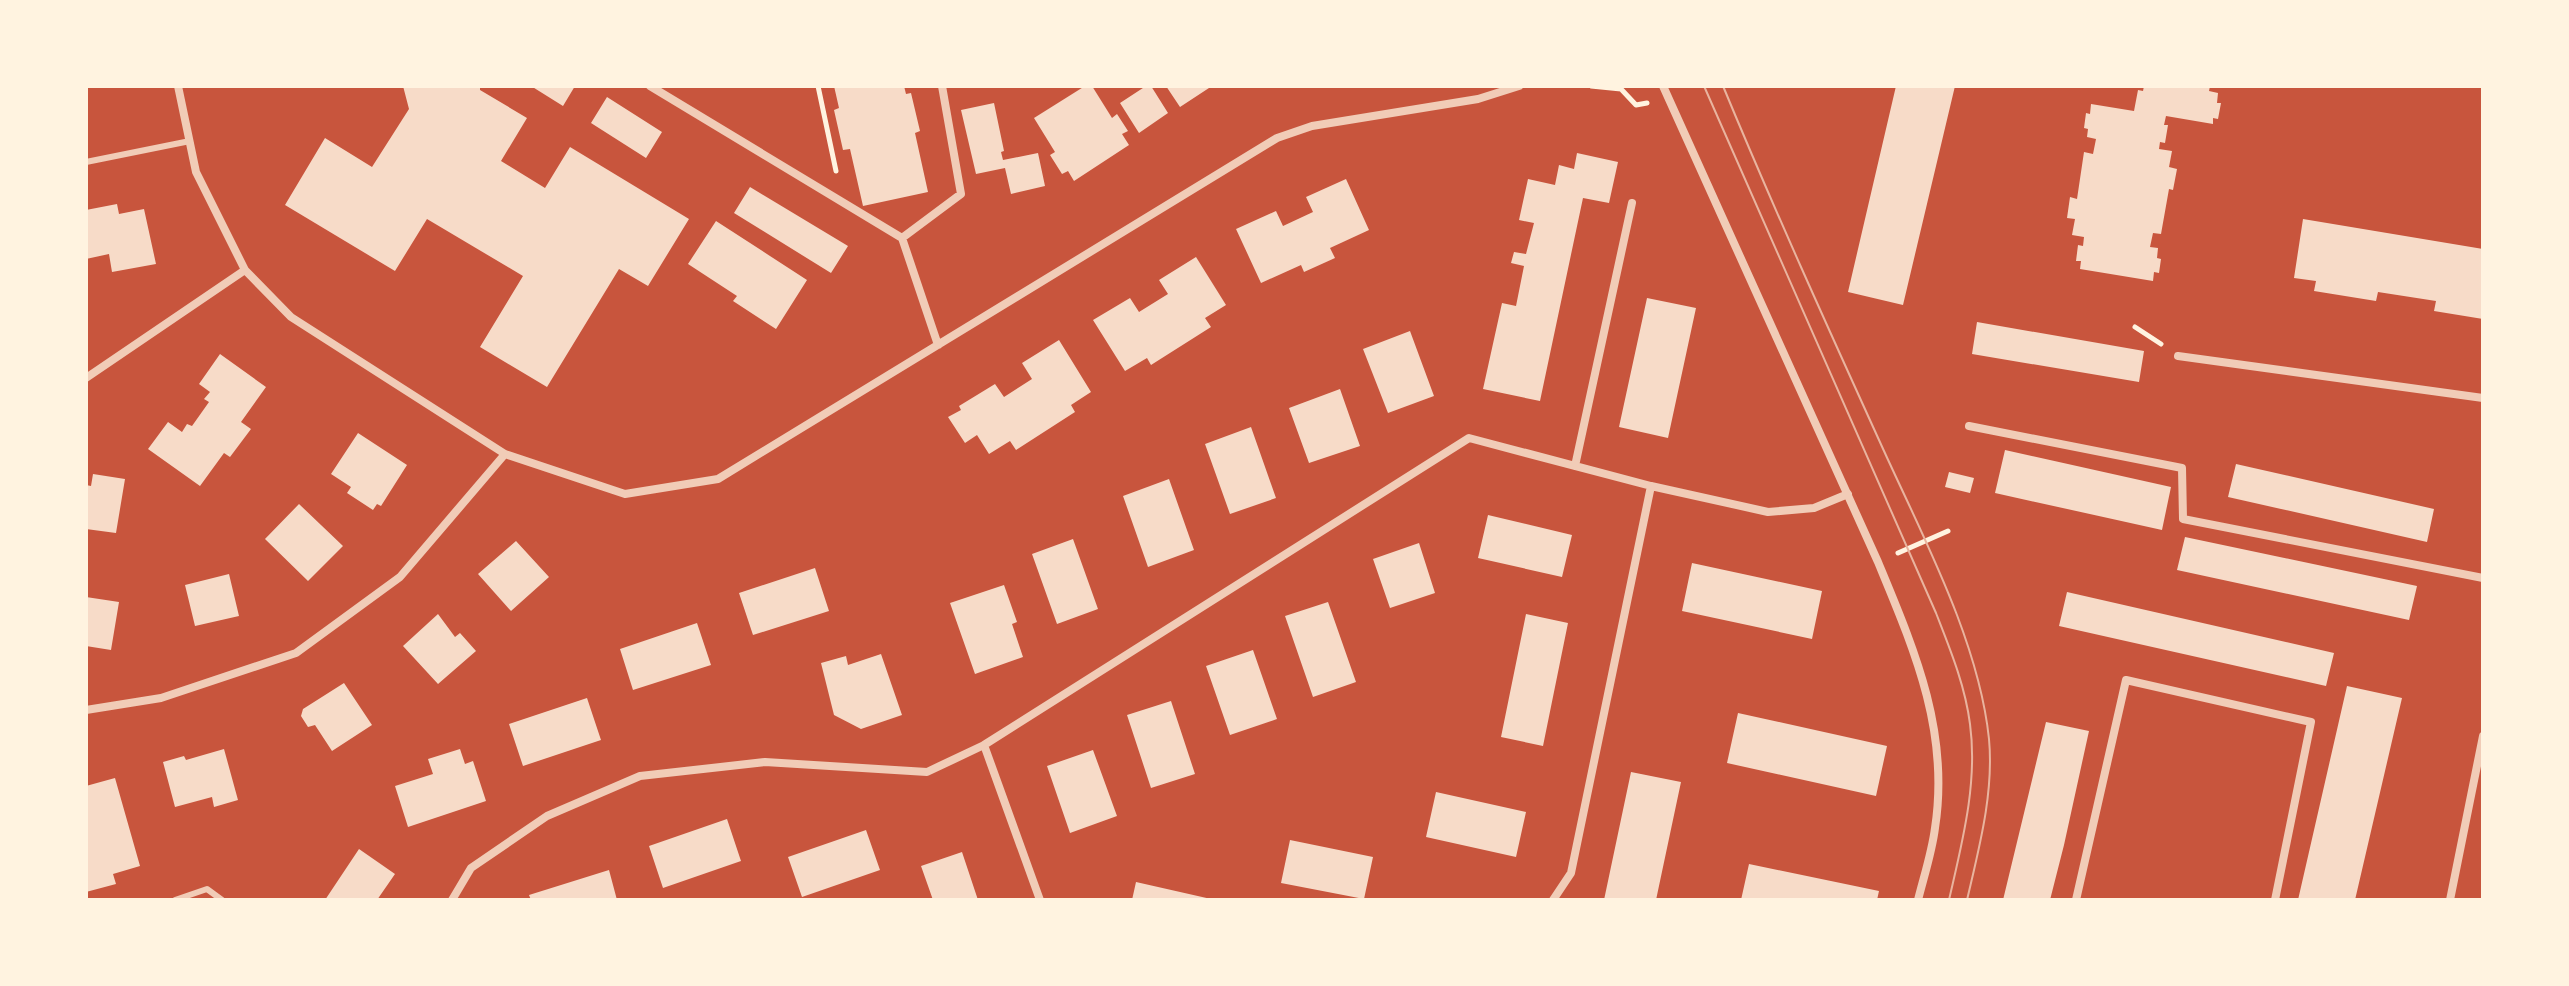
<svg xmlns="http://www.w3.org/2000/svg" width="2569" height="986" font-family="Arial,sans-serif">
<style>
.building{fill:#f7dbc8}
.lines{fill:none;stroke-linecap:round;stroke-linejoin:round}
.path{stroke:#fff3e0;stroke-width:5}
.service{stroke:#f1ccb7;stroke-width:6}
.minor{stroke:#f1ccb7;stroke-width:8}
.tram{stroke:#e9b49f;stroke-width:2}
</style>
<rect width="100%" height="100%" fill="#c8553d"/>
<path class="building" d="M403,86H480V90L527,118L501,161L545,188L570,147L689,219L648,286L619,269L547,387L480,347L523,276L427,219L395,271L285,205L325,138L372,167L409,109Z
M531,86H575L563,106Z
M834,86H904L906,94L911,93L920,131L915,133L928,192L863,206L850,149L843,150L834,110L839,108Z
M1085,86H1092L1112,118L1117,114L1128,131L1122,134L1129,145L1074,181L1068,171L1062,174L1050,155L1055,152L1034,118Z
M1146,86H1151L1168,113L1139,133L1120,103Z
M1166,86H1208L1209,88L1180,107Z
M1896,86H1955L1903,305L1848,292Z
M2144,86H2210L2209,91L2218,93L2217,103H2221L2218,119L2213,118V124L2166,116L2164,125H2168L2165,143L2160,142L2159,149L2172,151L2169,167L2177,169L2173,190L2169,189L2161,234L2153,233L2150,247L2158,248L2157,258L2161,259L2159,273L2154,272L2153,281L2080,269L2081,261H2076L2078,245L2083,246L2084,237L2072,235L2075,219L2067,218L2070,197L2077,199L2084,152L2093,154L2096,139L2087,137L2088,129L2084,128L2086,113L2090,114L2091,104L2134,111L2138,90L2143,91Z
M607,97L662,132L646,158L591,123Z
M994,103L1004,151L1001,152L1003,160L1038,153L1045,186L1011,194L1005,168L976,174L961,110Z
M1577,153L1618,162L1609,203L1583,198L1540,401L1483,389L1502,303L1516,306L1524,266L1511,263L1514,252L1526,254L1534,223L1519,220L1528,179L1555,185L1559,165L1574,169Z
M1346,179L1369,230L1330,248L1335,258L1304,272L1301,265L1261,283L1236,229L1276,211L1283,226L1313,212L1306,197Z
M750,187L848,246L831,273L734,213Z
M117,204L119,214L144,209L156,264L112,272L109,254L86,259V210Z
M2303,219L2483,249V319L2434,311L2436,301L2378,292L2376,301L2314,291L2316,281L2294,278Z
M716,221L807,280L776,329L733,301L737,296L688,264Z
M1196,257L1226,305L1205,318L1211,327L1151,365L1147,358L1125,371L1093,320L1130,298L1139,312L1168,294L1159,280Z
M1647,298L1696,308L1668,438L1619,427Z
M1977,322L2144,351L2139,382L1972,354Z
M1410,331L1434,396L1388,413L1363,349Z
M1059,340L1091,392L1071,405L1075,412L1016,450L1010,441L989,454L977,435L965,443L948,417L961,410L959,406L995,384L1004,397L1032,379L1022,363Z
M220,354L266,387L241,422L251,429L230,457L224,453L200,486L148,449L168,422L182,432L187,424L192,426L209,402L204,399L210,392L199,384Z
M1340,389L1360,446L1309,463L1289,408Z
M1251,427L1276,498L1230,514L1205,444Z
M358,433L407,465L381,506L377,504L373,510L347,493L351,487L331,474Z
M2005,450L2171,487L2162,530L1995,493Z
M2236,464L2434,509L2427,542L2228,497Z
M1949,472L1974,478L1970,493L1945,487Z
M93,474L125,479L116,533L86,529V485L91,486Z
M1169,479L1194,550L1148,567L1123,496Z
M299,504L343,546L308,581L265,539Z
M1488,515L1572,535L1562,577L1478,558Z
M2185,537L2417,586L2409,620L2177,570Z
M1073,539L1098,609L1057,624L1032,554Z
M516,541L549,577L511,611L478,574Z
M1419,543L1435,593L1390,608L1373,559Z
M1692,563L1822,591L1812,639L1682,611Z
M815,568L829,611L753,635L739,593Z
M229,574L239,616L195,626L185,585Z
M1004,585L1017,622L1012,624L1023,657L975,674L950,603Z
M2067,592L2334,653L2326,686L2059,626Z
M86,597L119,602L111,650L86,646Z
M1328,602L1356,682L1313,697L1285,616Z
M438,614L455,637L460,633L476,651L438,684L403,646Z
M1526,614L1568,623L1543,746L1501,737Z
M697,623L711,665L633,690L620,649Z
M1253,650L1277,719L1230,735L1206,666Z
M881,654L902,715L861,729L834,715L821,663L846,656L848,665Z
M344,683L372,725L332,751L315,725L308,727L301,716L303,709Z
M2347,686L2402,698L2355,900H2298Z
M587,698L601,740L523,766L509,724Z
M1171,701L1195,774L1151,788L1127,715Z
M1738,713L1887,746L1876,796L1727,763Z
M2046,722L2089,731L2064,845L2050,900H2003Z
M224,749L238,800L214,807L212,797L175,807L163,762L184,756L186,760Z
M460,749L465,764L473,761L486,801L408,827L395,786L433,774L428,759Z
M1093,750L1117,816L1070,833L1047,766Z
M1631,772L1681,782L1656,900H1604Z
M115,778L140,866L113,874L116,884L86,892V786Z
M1436,792L1526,812L1516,857L1426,837Z
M727,819L741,861L663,888L649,846Z
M866,830L880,870L802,897L788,857Z
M1290,840L1373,857L1364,899L1281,883Z
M359,849L395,874L377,900H325Z
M962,852L978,900H933L921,866Z
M1749,864L1879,891L1877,900H1741Z
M609,870L617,900H531L529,895Z
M1136,882L1211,899V900H1132Z"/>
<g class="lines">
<path class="path" d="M818,86L836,171
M1591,86L1621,89L1636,105L1647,103
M2135,327L2161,344
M1898,553L1948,531"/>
<path class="service" d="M86,162L190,141
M175,900L207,889L222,900"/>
<path class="minor" d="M178,86L196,172L245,270L291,317L505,454L625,494L718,479L1277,138L1312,126L1478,99L1519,86
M650,86L902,238L938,345
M1663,86L1878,562C1914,649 1950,731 1935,828C1932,852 1924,876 1918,900
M902,238L961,194L942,86
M2178,356L2483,398
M86,378L245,270
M1969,426L2182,468L2183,519L2483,578
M1575,466L1632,203
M86,710L161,698L296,653L400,577L505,454
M984,745L1469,438L1651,486L1768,512L1814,508L1848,494
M452,900L471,868L547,816L640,776L765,762L927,772L984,745L1040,900
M1553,900L1571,873L1651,486
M2076,900L2126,680L2311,722L2275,900
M2450,900L2483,736"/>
<path class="tram" d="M1704,86L1936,613C1950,649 1965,685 1970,724C1978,783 1962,843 1949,900
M1723,86C1774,209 1829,330 1884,451C1924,539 1979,642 1989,739C1994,793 1979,848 1967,900"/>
</g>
<rect width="2569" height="986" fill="none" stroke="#fff3e0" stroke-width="176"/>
</svg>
